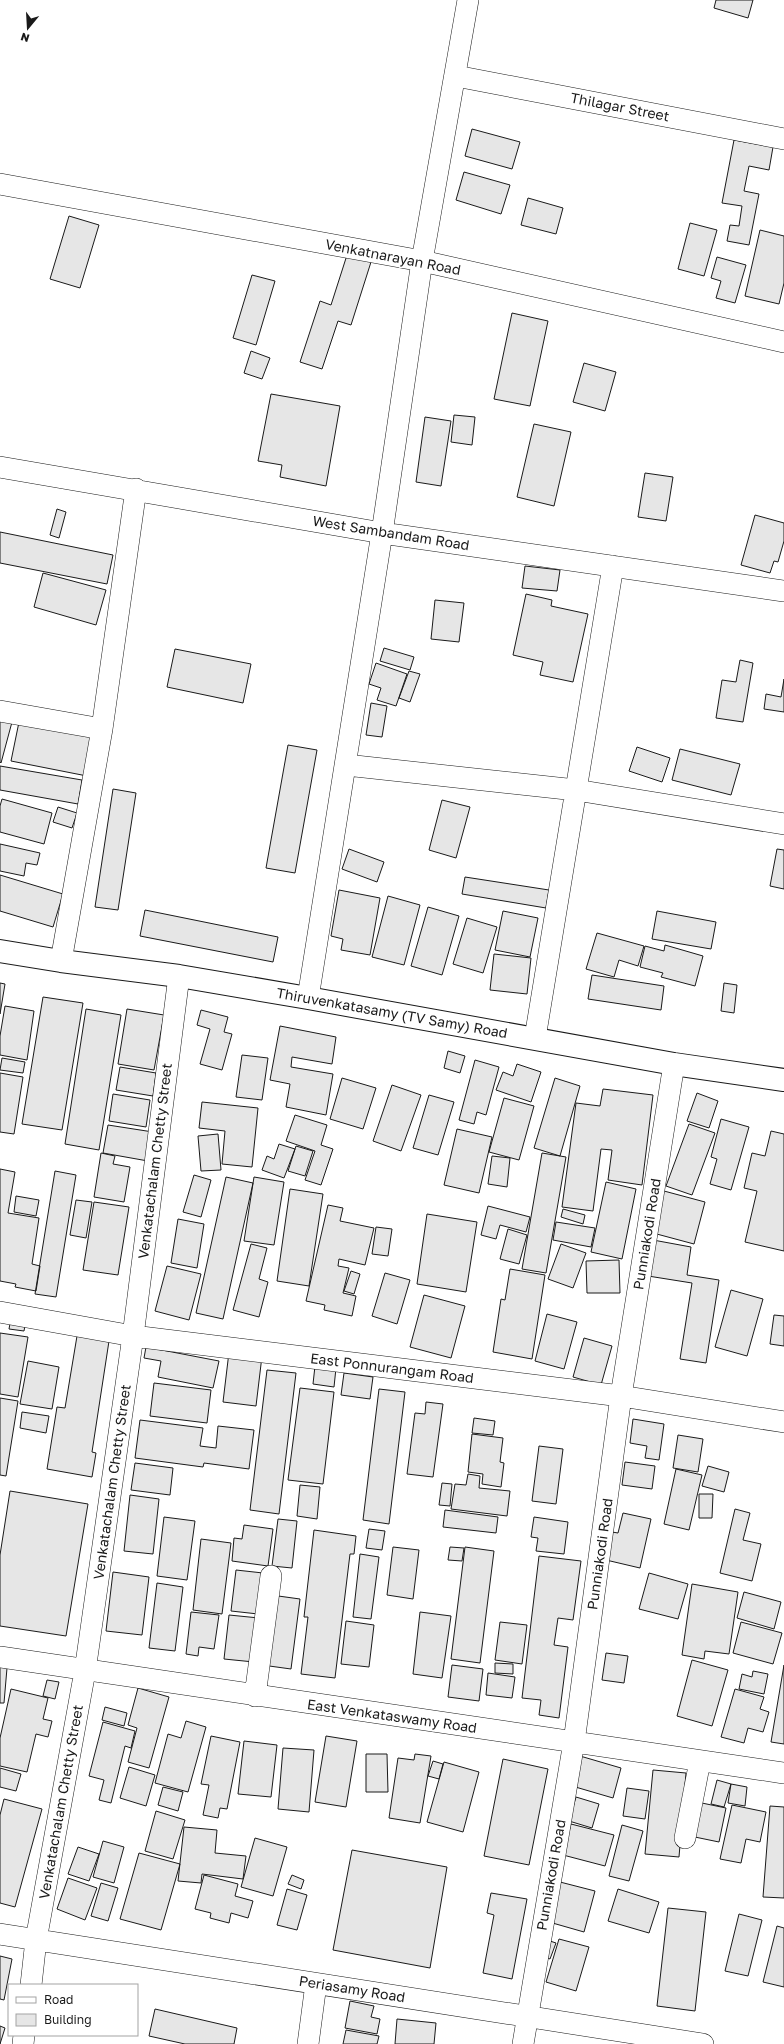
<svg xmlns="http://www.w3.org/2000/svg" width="784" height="2044" font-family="'Golos Text',sans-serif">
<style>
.building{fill:#e6e6e6;stroke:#1a1a1a}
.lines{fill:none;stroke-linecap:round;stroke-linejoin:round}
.minor-casing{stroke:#1a1a1a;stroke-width:22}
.major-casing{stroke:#1a1a1a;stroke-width:24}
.minor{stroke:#fff;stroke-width:21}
.major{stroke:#fff;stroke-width:22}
.labels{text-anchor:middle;stroke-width:3;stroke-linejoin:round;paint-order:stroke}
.street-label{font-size:14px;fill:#1a1a1a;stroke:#fff}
</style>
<rect width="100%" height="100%" fill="#fff"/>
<path class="building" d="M716,0H753L748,18L714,8Z
M472,129L520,142L512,169L465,156Z
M734,140L773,147L769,170L749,166L744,191L759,194L749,245L727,241L730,225L739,226L742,206L722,203Z
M464,172L510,185L501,214L456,200Z
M528,198L563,208L556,234L521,225Z
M69,216L99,225L80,288L50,279Z
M690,223L717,230L704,276L678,269Z
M760,230L784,236V283L779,304L745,296Z
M347,255L371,262L351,325L338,321L322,369L300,362L320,301L331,305Z
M717,257L746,265L735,303L716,298L721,281L711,278Z
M252,275L275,281L256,345L233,338Z
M512,313L548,321L530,406L494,399Z
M251,351L270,358L262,379L244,373Z
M584,363L616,372L605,411L573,402Z
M271,394L340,406L326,486L280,477L282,465L258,461Z
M454,415L475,417L472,445L451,442Z
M425,417L451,421L441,486L416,482Z
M534,424L571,432L554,506L517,497Z
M645,473L673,477L666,521L638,517Z
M57,509L66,512L59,538L50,535Z
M755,515L784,523V541L778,562L774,561L770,573L741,565Z
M0,532L113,555L107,584L0,563Z
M525,566L560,570L557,591L522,588Z
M43,573L106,590L96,625L34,607Z
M526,594L552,600L551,606L588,614L573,682L540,675L543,662L513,655Z
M435,600L464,603L459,642L431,639Z
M384,648L414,657L410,670L380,661Z
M175,649L251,664L243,703L167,687Z
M740,660L753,663L743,722L716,718L722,680L736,682Z
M376,663L407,674L396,706L377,700L381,688L369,684Z
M409,671L420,674L410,702L399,698Z
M784,679V712L764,709L766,694L781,697Z
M371,703L387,706L382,737L366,735Z
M0,719L12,722L1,763L0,762Z
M19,722L94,737L87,776L11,761Z
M288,745L317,750L295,873L266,868Z
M637,747L670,758L662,782L629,771Z
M680,749L740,764L731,795L672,780Z
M0,766L82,780L78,804L0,790Z
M113,789L136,793L118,910L95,907Z
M2,799L52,813L44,844L0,832V806Z
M442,800L470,807L456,858L429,850Z
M58,807L77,813L72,828L53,822Z
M0,844L40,853L37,865L26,863L24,876L0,871Z
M349,849L384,862L377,882L342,869Z
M777,849L784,850V889L770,886Z
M0,875L63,894L53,927L0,911Z
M465,877L549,890L546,908L462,894Z
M339,890L380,898L370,955L341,950L343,939L331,936Z
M388,896L420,905L404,965L372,957Z
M428,907L459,916L442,975L411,966Z
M145,910L278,937L273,962L140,936Z
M503,911L538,918L530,957L495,950Z
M657,911L716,922L711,949L652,939Z
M467,918L497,927L483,973L453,964Z
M597,933L644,946L638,966L619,960L614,977L586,969Z
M665,945L703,956L695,986L661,977L663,973L640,967L645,946L664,951Z
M494,954L531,958L527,994L490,990Z
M592,975L664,986L661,1010L588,999Z
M0,983L5,984L0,1014Z
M724,983L737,985L734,1013L721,1011Z
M43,997L83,1003L62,1130L22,1124Z
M5,1006L34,1011L27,1060L0,1055V1036Z
M86,1009L121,1015L99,1150L65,1144Z
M127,1009L164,1015L154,1070L118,1064Z
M201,1010L228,1017L224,1032L232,1034L222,1070L200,1064L210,1029L197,1025Z
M280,1026L336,1037L332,1064L292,1057L291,1067L333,1074L326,1115L286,1107L290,1084L270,1080Z
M448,1051L465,1056L460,1073L444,1068Z
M242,1055L268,1058L262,1100L236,1097Z
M2,1058L25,1062L23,1073L0,1070Z
M475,1060L499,1067L486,1115L477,1112L474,1124L459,1120Z
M517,1064L541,1072L531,1102L496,1090L503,1072L513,1076Z
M120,1067L156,1073L153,1096L116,1090Z
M0,1073L23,1077L14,1134L0,1132Z
M342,1078L376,1088L363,1129L330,1119Z
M555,1078L580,1086L560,1156L534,1148Z
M392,1085L421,1095L401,1151L373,1141Z
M603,1089L653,1095L642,1185L608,1180L612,1150L601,1149L593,1211L562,1207L576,1103L600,1106Z
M697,1093L718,1101L709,1128L687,1121Z
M113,1094L150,1100L146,1127L109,1121Z
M429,1095L454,1102L438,1155L413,1148Z
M504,1098L534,1106L519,1160L489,1152Z
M202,1102L258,1108L252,1167L222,1164L225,1131L199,1128Z
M295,1115L327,1125L321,1145L333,1149L321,1185L305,1180L315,1151L286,1141Z
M721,1119L749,1127L731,1190L710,1184L717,1159L711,1157Z
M689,1124L715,1133L692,1195L666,1186Z
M108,1125L153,1132L148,1161L103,1153Z
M457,1129L492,1137L479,1193L444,1185Z
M771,1131L784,1134V1251L745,1242L757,1191L744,1188L752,1153L765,1156Z
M218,1134L221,1170L201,1171L198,1136Z
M279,1144L295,1149L284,1178L262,1170L267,1156L274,1159Z
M296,1146L313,1151L305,1176L288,1171Z
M101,1153L115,1156L113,1164L130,1167L124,1202L94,1197Z
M542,1153L566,1157L546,1273L522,1269Z
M492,1156L510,1158L507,1187L488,1184Z
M0,1169L15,1172L8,1213L39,1218L32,1264L40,1266L36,1291L15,1287L16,1284L0,1281Z
M55,1171L76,1175L56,1297L35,1294Z
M194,1175L211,1180L201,1217L183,1212Z
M226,1177L253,1183L223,1319L196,1313Z
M254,1177L284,1182L274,1245L244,1241Z
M606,1182L636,1189L622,1259L591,1252Z
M290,1189L323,1194L309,1286L277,1281Z
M664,1191L705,1202L694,1244L653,1233Z
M16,1196L39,1200L36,1216L14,1212Z
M76,1200L92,1202L86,1238L70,1235Z
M94,1202L129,1207L118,1275L83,1270Z
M328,1205L343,1208L340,1221L374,1228L365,1265L339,1259L338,1266L349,1268L343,1293L356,1296L352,1316L324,1310L325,1305L306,1301Z
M488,1206L530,1217L526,1232L500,1225L496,1239L481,1235Z
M563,1209L585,1215L583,1224L561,1217Z
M427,1214L477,1222L466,1292L417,1284Z
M178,1219L204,1224L197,1268L171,1263Z
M556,1222L595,1228L591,1247L553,1240Z
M376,1227L392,1229L388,1256L372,1254Z
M508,1229L527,1235L519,1264L500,1259Z
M653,1240L691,1247L687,1275L719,1280L706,1363L680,1359L692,1283L648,1276Z
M251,1244L267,1248L259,1279L268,1282L259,1317L233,1310Z
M561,1244L586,1253L573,1288L548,1279Z
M619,1260L620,1293H587L586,1261Z
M167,1266L201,1274L189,1320L155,1311Z
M510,1269L545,1275L532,1359L493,1352L501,1299L505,1300Z
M351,1271L360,1274L354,1294L344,1291Z
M385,1273L410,1280L397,1324L372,1316Z
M731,1290L763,1299L747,1356L715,1347Z
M424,1295L465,1306L451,1358L410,1347Z
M547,1314L577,1322L564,1369L535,1361Z
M774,1315L784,1316V1346L770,1344Z
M11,1318L26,1320L24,1331L9,1329Z
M0,1333L28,1337L18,1397L0,1394Z
M77,1336L109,1341L92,1452L96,1453L92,1477L47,1469L57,1407L65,1408Z
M584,1338L612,1346L601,1385L573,1377Z
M146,1347L219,1361L213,1388L158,1377L161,1361L144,1358Z
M229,1352L262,1356L256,1406L223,1402Z
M28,1361L59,1367L52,1409L20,1404Z
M315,1366L336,1368L334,1387L313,1384Z
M267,1370L296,1373L279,1514L250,1510Z
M344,1373L373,1377L370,1399L341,1395Z
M154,1383L211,1390L207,1423L150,1416Z
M300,1388L334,1392L323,1484L288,1480Z
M379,1389L405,1392L389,1524L363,1520Z
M0,1398L18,1401L6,1476L0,1475Z
M426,1402L443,1404L433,1477L407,1474L415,1413L425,1414Z
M22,1412L49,1416L46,1433L20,1428Z
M474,1418L495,1421L493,1435L472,1433Z
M633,1419L664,1424L659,1460L645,1458L647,1446L630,1443Z
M140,1420L203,1428L200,1446L216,1448L218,1426L254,1430L249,1469L204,1463L203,1467L135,1458Z
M472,1434L503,1438L500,1462L504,1463L501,1487L482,1484L483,1474L468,1472Z
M678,1435L703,1439L698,1472L673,1468Z
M539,1446L563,1449L556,1504L532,1501Z
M625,1462L655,1466L652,1489L622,1485Z
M135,1463L173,1468L170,1495L131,1490Z
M708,1466L729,1472L724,1492L702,1486Z
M676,1469L702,1475L689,1530L664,1524Z
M468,1474L480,1476L479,1488L510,1491L507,1516L451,1509L455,1484L466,1485Z
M442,1483L452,1484L450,1506L439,1505Z
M300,1485L320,1487L317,1519L297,1516Z
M10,1491L88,1504L66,1636L0,1626V1555Z
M699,1494H713L712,1518H699Z
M130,1495L159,1499L153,1554L124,1551Z
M735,1509L750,1513L743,1540L761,1544L752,1581L720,1573Z
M445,1510L498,1517L496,1533L443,1527Z
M623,1513L651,1519L640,1568L606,1560L612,1532L618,1533Z
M164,1517L195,1521L187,1580L157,1576Z
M534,1517L568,1522L564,1554L536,1551L538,1538L531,1537Z
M278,1519L297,1521L292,1568L272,1566Z
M244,1525L273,1529L268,1566L232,1561L234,1538L242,1539Z
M369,1529L385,1531L382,1550L366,1548Z
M314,1530L356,1536L354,1554H350L335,1678L301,1674L308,1617H304Z
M201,1539L231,1543L222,1614L193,1610Z
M393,1547L419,1550L413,1599L387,1595Z
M450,1547L464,1548L462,1561L448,1560Z
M465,1547L494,1551L480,1663L451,1659Z
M360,1554L379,1557L371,1619L353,1617Z
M539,1556L581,1561L573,1620L558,1618L554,1645L568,1647L559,1718L539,1715L541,1700L522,1698Z
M236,1570L263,1573L258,1614L231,1611Z
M113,1572L149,1577L142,1635L106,1631Z
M649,1573L688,1584L678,1619L639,1609Z
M157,1583L183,1587L175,1651L149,1648Z
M692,1584L738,1592L729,1654L705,1651L704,1659L682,1655Z
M744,1592L781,1602L774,1629L737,1618Z
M271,1595L300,1599L291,1669L262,1665Z
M191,1612L219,1615L214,1649L199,1647L198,1656L186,1654Z
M420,1612L451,1616L442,1678L413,1674Z
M229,1615L259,1618L254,1662L224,1659Z
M346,1621L374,1625L369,1667L341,1664Z
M500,1622L527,1625L522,1664L495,1660Z
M741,1622L782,1633L773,1664L733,1653Z
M606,1653L628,1656L624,1683L602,1680Z
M692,1660L728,1670L712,1726L677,1716Z
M495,1663L513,1664V1674L495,1673Z
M452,1665L483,1669L479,1701L448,1697Z
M784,1665V1744L771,1742Z
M0,1667L7,1668L4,1703H0Z
M753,1671L768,1674L764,1694L739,1689L742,1674L752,1677Z
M488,1673L515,1677L512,1698L486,1695Z
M47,1680L59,1682L55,1699L43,1696Z
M138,1688L169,1697L149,1768L128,1762L137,1728L128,1725Z
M11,1689L48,1698L43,1719L52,1721L48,1737L36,1734L27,1772L0,1766V1738Z
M735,1689L764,1697L760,1709L769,1712L763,1732L748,1728L744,1743L721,1737Z
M105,1707L127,1713L124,1726L102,1720Z
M186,1721L206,1727L188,1792L155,1783L168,1734L181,1738Z
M103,1722L135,1731L131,1748L125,1746L111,1803L99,1800L104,1780L89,1776Z
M211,1736L240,1742L227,1809L220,1808L218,1818L203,1815L209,1785L201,1784Z
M326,1736L357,1741L346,1807L315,1802Z
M244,1741L277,1745L271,1797L238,1794Z
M283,1748L314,1750L309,1812L278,1809Z
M366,1754H387L388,1792H366Z
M415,1754L431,1756L420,1823L389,1818L398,1758L414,1760Z
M580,1756L621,1768L613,1798L572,1786Z
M503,1759L548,1769L529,1865L484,1856Z
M433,1761L443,1764L439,1779L428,1776Z
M444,1762L479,1772L463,1832L427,1822Z
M129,1767L155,1775L146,1806L120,1798Z
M0,1768L21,1774L16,1791L0,1787Z
M653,1770L686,1773L679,1857L645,1854Z
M717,1780L731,1784L724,1807L711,1804Z
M731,1784L747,1787L745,1806L728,1803Z
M163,1787L183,1792L178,1811L158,1805Z
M627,1788L649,1791L645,1819L623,1816Z
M576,1797L599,1804L592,1828L569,1821Z
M4,1799L42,1809L15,1907L0,1903V1815Z
M697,1802L726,1808L719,1842L690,1836Z
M732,1805L766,1812L760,1842L746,1839L741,1863L720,1859Z
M770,1806L784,1807V1898L763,1897Z
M156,1811L185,1820L173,1859L145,1851Z
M571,1824L614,1835L605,1866L563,1855Z
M622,1825L643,1831L629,1881L609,1876Z
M184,1827L217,1830L215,1853L246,1856L243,1879L202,1874L201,1883L178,1881Z
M255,1838L287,1847L273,1896L241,1887Z
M103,1841L124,1847L114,1883L93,1877Z
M78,1847L99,1854L89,1881L68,1874Z
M352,1850L447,1867L430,1968L333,1950Z
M139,1853L180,1864L161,1930L120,1919Z
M204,1875L238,1884L235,1896L253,1901L248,1918L231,1913L229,1923L210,1918L211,1913L195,1909Z
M292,1875L304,1880L301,1889L288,1884Z
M68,1878L97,1888L85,1920L57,1909Z
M560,1882L595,1891L584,1932L549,1922Z
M101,1883L118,1888L108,1921L91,1916Z
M287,1889L307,1895L297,1930L277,1925Z
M618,1889L659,1902L649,1933L608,1921Z
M491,1893L527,1899L512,1979L483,1973L494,1915L487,1913Z
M668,1908L706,1912L695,2011L657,2006Z
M739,1914L762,1920L748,1976L725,1971Z
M777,1926L784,1928V1987L763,1982Z
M559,1939L589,1947L576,1991L546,1982Z
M547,1940L556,1943L550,1959L541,1955Z
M0,1956L12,1959L4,2000L0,1999Z
M350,2001L374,2006L371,2017L380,2019L377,2034L345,2028Z
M155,2009L237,2028L234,2044H185L149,2036Z
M397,2019L436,2023L434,2044H395Z
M0,2026L5,2028L0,2044Z
M346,2030L379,2036L377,2044H343Z"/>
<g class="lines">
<defs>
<path id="minor" d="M456,76L784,139
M0,184L422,261L784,342
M0,467L382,533L784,591
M0,711L102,729
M346,765L576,790L784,824
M61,961L102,729L136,489
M308,998L382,533L422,261L468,0
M535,1038L613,566
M0,1312L133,1336L621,1396L784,1422
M0,1657L784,1773
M255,1696L271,1576
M685,1838L700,1761
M0,1934L703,2044
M31,1985L36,1940L85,1671L133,1336L179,976
M23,2044L24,2035
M308,2044L316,1984
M523,2044L574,1742L621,1396L674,1064"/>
<path id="major" d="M0,951L61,961L179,976L308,998L674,1064L784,1080"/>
</defs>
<use href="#minor" class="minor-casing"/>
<use href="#major" class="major-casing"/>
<use href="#minor" class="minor"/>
<use href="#major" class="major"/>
</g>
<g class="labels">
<g class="street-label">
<text transform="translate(620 107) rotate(11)" y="5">Thilagar Street</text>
<text transform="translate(393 257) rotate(11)" y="5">Venkatnarayan Road</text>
<text transform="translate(391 533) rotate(9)" y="5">West Sambandam Road</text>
<text transform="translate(392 1013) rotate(10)" y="5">Thiruvenkatasamy (TV Samy) Road</text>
<text transform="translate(155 1161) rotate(-83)" y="5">Venkatachalam Chetty Street</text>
<text transform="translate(647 1234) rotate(-81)" y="5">Punniakodi Road</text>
<text transform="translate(392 1368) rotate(7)" y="5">East Ponnurangam Road</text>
<text transform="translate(112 1482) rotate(-82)" y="5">Venkatachalam Chetty Street</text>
<text transform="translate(600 1554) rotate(-82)" y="5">Punniakodi Road</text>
<text transform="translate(392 1716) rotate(8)" y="5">East Venkataswamy Road</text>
<text transform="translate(61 1802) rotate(-80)" y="5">Venkatachalam Chetty Street</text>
<text transform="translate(551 1875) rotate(-80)" y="5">Punniakodi Road</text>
<text transform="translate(352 1989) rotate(9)" y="5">Periasamy Road</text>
</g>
</g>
<rect x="8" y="1984" width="130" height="52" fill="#ffffff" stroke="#a3a3a3"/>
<rect x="16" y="1997" width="20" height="6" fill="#ffffff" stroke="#a3a3a3"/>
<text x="44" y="2004" font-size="12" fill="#1a1a1a">Road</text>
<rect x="16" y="2014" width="20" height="12" fill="#e6e6e6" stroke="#a3a3a3"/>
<text x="44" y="2024" font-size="12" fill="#1a1a1a">Building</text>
<g transform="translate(28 28) rotate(198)" stroke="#ffffff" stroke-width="3" paint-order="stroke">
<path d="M0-3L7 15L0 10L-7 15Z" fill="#1a1a1a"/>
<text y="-6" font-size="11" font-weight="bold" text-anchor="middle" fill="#1a1a1a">N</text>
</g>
</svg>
